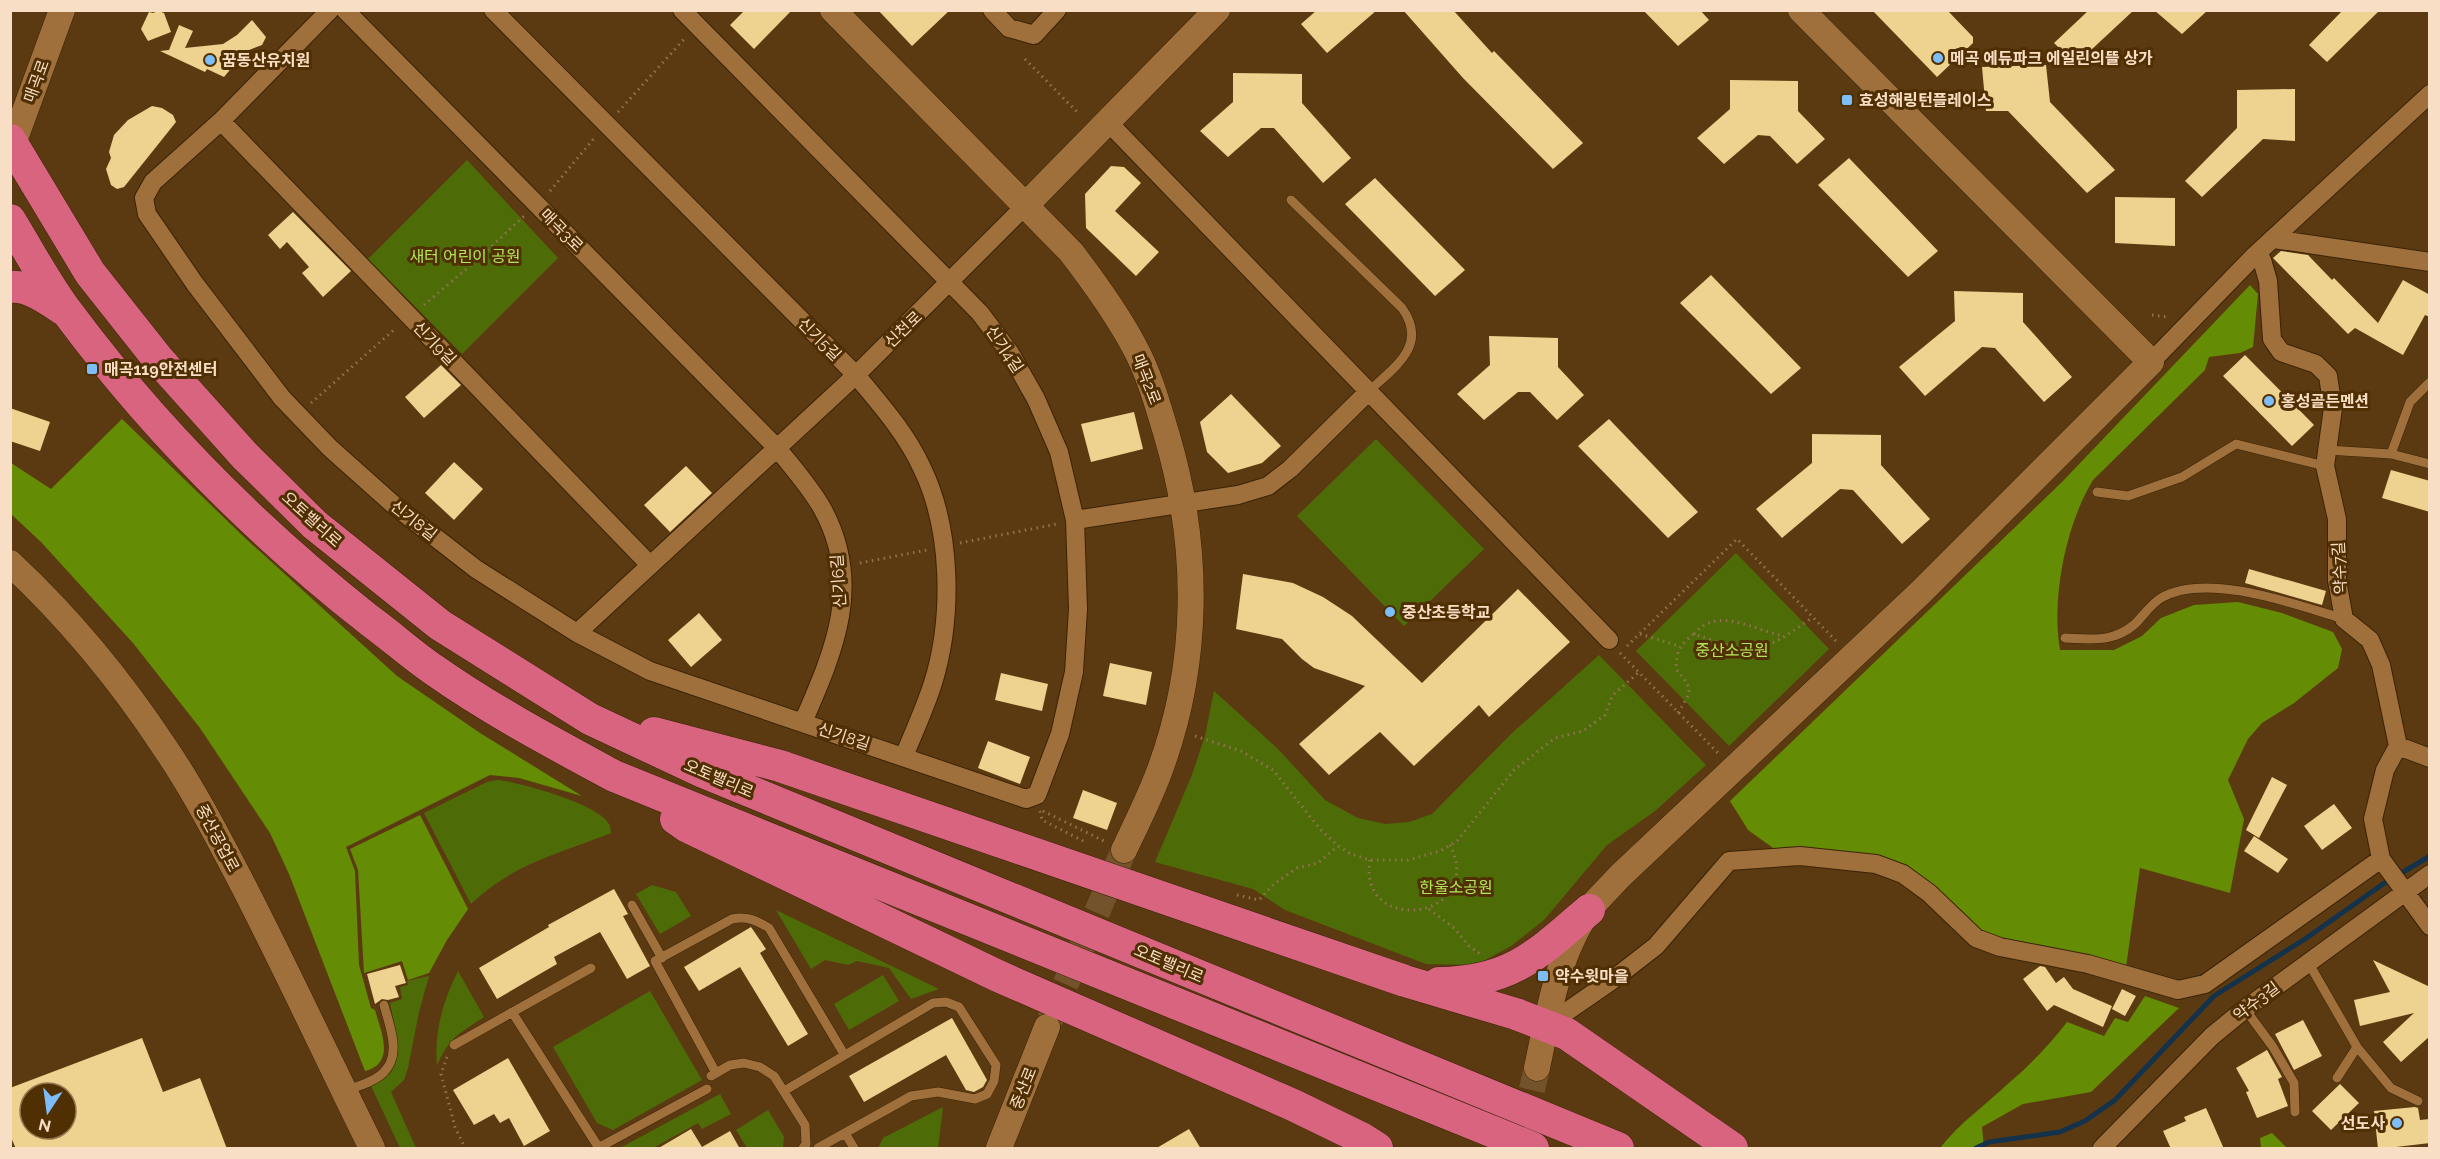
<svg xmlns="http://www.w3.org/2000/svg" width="2440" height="1159" font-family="Raleway,'Noto Sans KR',sans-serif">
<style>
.green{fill:#4d6c08}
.forest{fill:#648c04}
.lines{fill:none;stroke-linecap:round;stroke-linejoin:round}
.stream{stroke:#13324c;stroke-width:5}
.building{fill:#eed28f;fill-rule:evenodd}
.secondary-tunnel{stroke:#73532c;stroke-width:26;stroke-dasharray:26 13;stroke-linecap:butt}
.lane-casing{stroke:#3a2306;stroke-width:10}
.street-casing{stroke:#3a2306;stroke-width:20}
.secondary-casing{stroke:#3a2306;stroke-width:27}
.highway-casing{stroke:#3a2306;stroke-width:33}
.path{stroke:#92734f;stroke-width:3;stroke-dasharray:1.5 4.5;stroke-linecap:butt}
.lane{stroke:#9f703c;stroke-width:9}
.street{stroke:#9f703c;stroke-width:18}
.secondary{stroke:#9f703c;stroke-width:26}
.highway{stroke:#d86480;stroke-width:32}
.poi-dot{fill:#7dbef9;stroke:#502f03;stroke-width:2}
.labels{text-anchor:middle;stroke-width:6;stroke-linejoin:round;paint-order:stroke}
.poi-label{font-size:16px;font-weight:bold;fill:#f8dec4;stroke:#502f03;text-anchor:start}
.street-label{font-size:16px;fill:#f8dec4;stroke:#502f03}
.park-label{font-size:16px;fill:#b1e655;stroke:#502f03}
</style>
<rect width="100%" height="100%" fill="#5c3a11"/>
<path class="green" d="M467,160L558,258L462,354L368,259Z
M1376,439L1484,549L1404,626L1297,516Z
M1736,553L1829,649L1729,746L1636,651Z
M1599,655L1706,765L1655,811L1607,845L1544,920L1511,946L1476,965L1426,964L1285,910L1253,889L1155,862L1192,775L1205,736L1214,691L1278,749L1325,800L1358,818L1385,824L1409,822L1432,814L1510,735Z
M497,780C519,782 599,804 609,824C611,826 610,830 611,833C556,855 516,862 471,904L424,813L487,782Z
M652,885L676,892L691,916L660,934L636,894Z
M776,910L939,989L911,999L889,968L857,961L848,965L825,960L811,969Z
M458,971L484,1017C459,1034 449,1037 437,1066C434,1031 443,1001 458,971Z
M883,975L899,1001L849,1030L834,1004Z
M429,976L419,1012L408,1068L404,1080L391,1092L416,1148H400L371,1086C410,1071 396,1035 390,1003L402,999L400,987L408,985L407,981Z
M650,991L702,1080L613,1130L597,1123L553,1047Z
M720,1094L731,1114L702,1129L698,1123L653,1148H620Z
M943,1107L938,1148H878L883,1138Z
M768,1110L784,1137L783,1148H747L736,1130Z"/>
<path class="forest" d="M2250,285L2258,294L2253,347L2240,353L2209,357L2205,370L2093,480C2066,524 2051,598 2060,650H2114L2142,636L2161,618L2194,605L2238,602L2282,613L2333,632L2342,649L2338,668L2294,703L2262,723L2248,739L2228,780L2244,819L2230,893L2140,868L2126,967L2004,939L1979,930L1932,886L1776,850L1748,830L1730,801L2062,482Z
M122,419L244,537L397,676L480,733L582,796L519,778L490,775L346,847L355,871L359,965L371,1008L375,1010C381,1032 396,1063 365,1071L289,874L270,833L200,728L133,643L41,542L11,514V463L51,489Z
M420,815L468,909L447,940L429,973L408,980L402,961L364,973L358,870L350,849Z
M2145,996L2179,1008L2091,1092L2023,1104L1982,1127L1984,1148H1940C1960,1122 1986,1105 2010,1082C2031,1064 2050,1044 2067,1022L2104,1036L2115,1018L2128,1022Z
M2272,1133L2287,1148H2261L2260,1138Z"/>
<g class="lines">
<path class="stream" d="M1976,1148L1989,1142L2060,1132L2085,1121L2115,1100L2214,996L2305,939L2383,884L2430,856"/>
</g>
<path class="building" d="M745,10H792L754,49L730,25Z
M878,10H950L912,46Z
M1317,10H1377L1327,53L1301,24Z
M1403,10H1453L1492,53L1494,51L1583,143L1553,169L1463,78Z
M1643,10H1700L1709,20L1678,46Z
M1872,10H1947L1973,37V43L1937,77Z
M2089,10H2134L2076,64L2054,43Z
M2154,10H2208L2182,34Z
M2343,10H2380L2327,62L2309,45Z
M158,11L164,13L171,32L148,41L141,29L149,12L153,13Z
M252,20L266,37L262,45L244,52L246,62L233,66L224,77L207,69L205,72L160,51L169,50L179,25L193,31L185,48L223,44L237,35Z
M2046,65L2050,102L2115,170L2087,193L2008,111H1986L1982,67Z
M1233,73L1302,74V103L1351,158L1323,183L1274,128H1261L1228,157L1200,131L1233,102Z
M1730,80L1798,81V111L1825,139L1797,164L1770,136L1758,135L1724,164L1697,138L1730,109Z
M2295,89V141L2263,139L2202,197L2185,181L2237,128V90Z
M152,106L162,108L173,115L176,122L124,187L117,189L111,185L106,169L111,158L109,152L114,135L128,120Z
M1849,158L1938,251L1908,277L1818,185Z
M1111,166L1124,167L1141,183L1115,211L1159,252L1136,276L1086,228L1085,194Z
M1375,178L1465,270L1435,296L1345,204Z
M2115,197L2175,198V246L2115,243Z
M293,212L351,271L323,297L302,273L309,267L287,242L280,249L268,235Z
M2281,251L2308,255L2332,280L2334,278L2378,323L2403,280L2430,295V317L2425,315L2403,355L2355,328L2348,334L2273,258Z
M1711,275L1801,368L1771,394L1680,303Z
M1954,291L2023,293V322L2072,377L2044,402L1995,348L1982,347L1925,396L1899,367L1955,321Z
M1489,336L1558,338V367L1584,395L1557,420L1530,392H1518L1484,420L1457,394L1490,365Z
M2245,355L2314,425L2292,446L2223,376Z
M441,365L461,385L424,418L405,397Z
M1231,394L1281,446L1262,463L1228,473L1207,452L1200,422Z
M10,408L50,422L40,451L10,441Z
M1134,412L1143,449L1091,462L1081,424Z
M1609,419L1698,512L1668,538L1578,446Z
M1812,434L1881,435V465L1930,519L1902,544L1853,490L1840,489L1782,538L1756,509L1812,463Z
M454,462L483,489L454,520L425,493Z
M686,466L712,493L670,532L644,505Z
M2391,470L2430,481V512L2382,498Z
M2249,569L2326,591L2322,605L2245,583Z
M1243,574L1293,583L1323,597L1352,616L1422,683L1518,589L1570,642L1489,717L1479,705L1414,766L1380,732L1329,775L1299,744L1365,686L1314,668L1302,659L1282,639L1236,629Z
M699,613L722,640L691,667L668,640Z
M1110,663L1152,672L1146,705L1103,696Z
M1001,673L1048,684L1042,711L995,700Z
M988,741L1030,757L1020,784L978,768Z
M2272,777L2287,785L2259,838L2246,830Z
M1083,790L1117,803L1107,830L1073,818Z
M2334,804L2352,828L2322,850L2304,826Z
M2254,836L2288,859L2278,873L2244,851Z
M614,889L628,914L623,916L650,966L627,979L600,932L554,957L557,964L497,999L479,968L549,927L548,925Z
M751,927L766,949L760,953L808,1034L788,1046L740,967L699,991L684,967Z
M2373,960L2430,987V1036L2401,1062L2383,1042L2414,1013L2360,1026L2354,1000L2390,992Z
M400,965L406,983L395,986L399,997L388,1000L382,999L375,1004L367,974Z
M2040,966L2045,967L2056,983L2064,977L2073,989L2112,1006L2103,1027L2054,1005L2047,1011L2023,979Z
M2122,989L2136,996L2125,1016L2112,1009Z
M952,1018L987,1080L983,1087L974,1092L966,1090L946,1055L864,1102L849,1076Z
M2303,1020L2322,1056L2294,1070L2275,1034Z
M142,1038L163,1092L200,1078L227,1149H16L10,1135V1088ZM30,1093H66V1129H30Z
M2267,1050L2282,1077L2278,1079L2288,1106L2257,1118L2246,1092L2249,1091L2236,1068Z
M508,1058L550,1131L524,1146L509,1118L500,1123L494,1114L474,1125L453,1090Z
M2340,1084L2359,1103L2331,1130L2312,1111Z
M2415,1107L2418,1108L2420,1120L2430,1119V1143L2396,1147V1149H2378L2374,1111Z
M2206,1108L2224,1149H2171L2163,1131L2186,1121L2184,1117Z
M691,1129L702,1147L730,1131L740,1149H657Z
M1189,1129L1201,1149H1155Z"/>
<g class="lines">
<path class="secondary-tunnel" d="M1050,1020L1124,850
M1523,1128L1537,1068"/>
<defs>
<path id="lane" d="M1291,200L1402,308C1429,346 1394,367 1368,392
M2327,450L2391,454L2430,464
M2391,454L2410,402L2430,382
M2097,492L2128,496L2182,477L2236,444L2325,466
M2065,638C2092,639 2113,643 2135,624C2143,616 2151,604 2161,598C2206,571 2297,605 2344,619
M632,905L662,958
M2308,962L2357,1047L2391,1088L2418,1101
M2245,1009L2273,1047L2294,1083L2295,1112
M512,1012L599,1148
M454,1045L591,968
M716,1073L655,961L732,919C747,916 756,920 769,928L844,1054
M711,1076L730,1065L744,1063L760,1067L774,1076L805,1125L806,1144L803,1148
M2337,1078L2357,1047
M346,1091C358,1086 376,1081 384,1072C402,1054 389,1025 384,1005
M784,1091L933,1003L946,1002L959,1007L996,1065L994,1081L987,1094L975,1099L938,1092L911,1096L818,1148
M845,1133L854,1148
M598,1148L707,1089"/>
<path id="street" d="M330,10L221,121L153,182L144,198L147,214L195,284L282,398L330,448L395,506L476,569L577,633L650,671L1026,799L1037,795L1060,734L1074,672L1078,609L1075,520L1059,452L1036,399L1010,353L980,313L682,10
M345,10L778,449C793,468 810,487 822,508C864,584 834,651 803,722
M493,10L856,375C880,404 906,433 922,468C952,530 953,618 933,683C925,708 914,732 904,756
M992,10L1009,28L1034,35L1057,10
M221,121L650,565
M1107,121L1609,640
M2274,239L2430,262
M2255,255L2262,260L2268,281L2272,339L2281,352L2316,364L2328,376L2333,408L2325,466L2337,519V580L2344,619L2370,640L2381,665L2398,746L2385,770L2373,819L2381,859L2430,926
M2151,362L2255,255L2430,94
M1075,520L1238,495L1268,486L1290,469L1368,392
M577,633L856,375L1024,207
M2398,746L2430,758
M1546,1026L1611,981L1656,946L1729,861L1800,856L1876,864L1903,874L1929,893L1976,938L2000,947L2088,964L2178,990L2205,984L2381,859
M2102,1148L2212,1036L2245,1009L2430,874"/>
<path id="secondary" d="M833,10L1071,252C1094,282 1116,312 1134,346C1149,373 1158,406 1167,436C1200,548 1200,665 1158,775C1148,801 1136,825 1124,850
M10,152L62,10
M1024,207L1217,10
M10,563C69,618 121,681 165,748C195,792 219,839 244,887C288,973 329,1061 372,1148
M1537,1068C1548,1016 1557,955 1589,910C1598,898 1610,887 1620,876L1921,592L2151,362L1801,10
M999,1148L1047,1027"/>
<path id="highway" d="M10,140L90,273L158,359L245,456L315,525L440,625L590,719L703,772L1618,1148
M10,220C29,251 46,284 68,313C155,430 255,530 369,620C391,636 412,655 434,670C491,710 553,743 614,776L1533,1148
M10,287C29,285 49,300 64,310
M654,733L780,766L1405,981L1516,1014L1567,1034L1732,1148
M676,819L686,826L998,976L1293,1105L1363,1139L1377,1148
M1439,983C1511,982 1537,955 1589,910"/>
</defs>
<use href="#lane" class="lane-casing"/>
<use href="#street" class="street-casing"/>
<use href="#secondary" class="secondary-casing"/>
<use href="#highway" class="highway-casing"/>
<path class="path" d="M1025,59L1079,114
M618,112L686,37
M550,191L596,136
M424,305L477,260L524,216
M2152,315L2168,317
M311,403L396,328
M960,543L1057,524
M860,563L927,550
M1640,634L1679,646
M1694,634C1718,605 1755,631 1784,636
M1627,646L1737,539L1837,642
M1620,653L1718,753
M1678,713C1692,689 1694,691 1676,669C1676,651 1680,645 1694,634C1757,656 1759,655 1813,617
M1195,736L1241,751L1273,770L1320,829L1338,846L1351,854L1370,860H1408L1440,851L1457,841L1514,770L1555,738L1583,731L1605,715L1612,696L1639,672
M1040,811L1042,820L1087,843
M1043,811L1104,841
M1370,860C1357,937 1487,920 1450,845
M1237,895L1259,900L1274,884L1297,868L1318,863L1338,846
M1429,909L1454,928L1469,946L1480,954
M447,1057L441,1074L455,1127L465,1148"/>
<use href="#lane" class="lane"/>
<use href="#street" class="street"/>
<use href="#secondary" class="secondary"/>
<use href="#highway" class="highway"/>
</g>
<g class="poi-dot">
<circle cx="1938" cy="58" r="6"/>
<circle cx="210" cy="60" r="6"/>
<rect x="1841" y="94" width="12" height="12" rx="3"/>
<rect x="86" y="363" width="12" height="12" rx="3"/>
<circle cx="2269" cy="401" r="6"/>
<circle cx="1390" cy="612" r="6"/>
<rect x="1537" y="970" width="12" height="12" rx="3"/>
<circle cx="2397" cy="1123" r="6"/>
</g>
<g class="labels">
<g class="poi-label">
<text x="1950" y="64">메곡 에듀파크 에일린의뜰 상가</text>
<text x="222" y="66">꿈동산유치원</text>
<text x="1859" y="106">효성해링턴플레이스</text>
<text x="104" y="375">매곡119안전센터</text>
<text x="2281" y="407">홍성골든멘션</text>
<text x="1402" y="618">중산초등학교</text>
<text x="1555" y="982">약수윗마을</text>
<text x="2385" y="1129" text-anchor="end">선도사</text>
</g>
<g class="street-label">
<text transform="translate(36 81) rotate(-70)" y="6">매곡로</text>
<text transform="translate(562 230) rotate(45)" y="6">매곡3로</text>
<text transform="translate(903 329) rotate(-44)" y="6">신천로</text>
<text transform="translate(820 339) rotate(45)" y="6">신기5길</text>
<text transform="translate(435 343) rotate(46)" y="6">신기9길</text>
<text transform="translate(1005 349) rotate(56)" y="6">신기4길</text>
<text transform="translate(1147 379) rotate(69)" y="6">매곡2로</text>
<text transform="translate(312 519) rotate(42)" y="6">오토밸리로</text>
<text transform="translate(414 520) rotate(38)" y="6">신기8길</text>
<text transform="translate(2339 568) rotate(-93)" y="6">약수7길</text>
<text transform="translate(838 581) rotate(-94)" y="6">신기6길</text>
<text transform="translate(844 736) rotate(18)" y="6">신기8길</text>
<text transform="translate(719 778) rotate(23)" y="6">오토밸리로</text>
<text transform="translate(218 838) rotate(62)" y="6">중산공업로</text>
<text transform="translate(1169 963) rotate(23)" y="6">오토밸리로</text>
<text transform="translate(2256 1001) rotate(-37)" y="6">약수3길</text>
<text transform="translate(1023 1088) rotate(-68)" y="6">중산로</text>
</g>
<g class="park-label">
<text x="465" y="262">새터 어린이 공원</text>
<text x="1732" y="656">중산소공원</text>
<text x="1456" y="893">한울소공원</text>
</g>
</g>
<rect width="2440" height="1159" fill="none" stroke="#f8dec4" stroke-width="24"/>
<g transform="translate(48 1111) rotate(193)"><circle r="28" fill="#502f03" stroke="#937550" stroke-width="1.5"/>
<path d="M0-4.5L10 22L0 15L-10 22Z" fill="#7dbef9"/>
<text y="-9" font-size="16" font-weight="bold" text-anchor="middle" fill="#f8dec4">N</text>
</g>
</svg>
